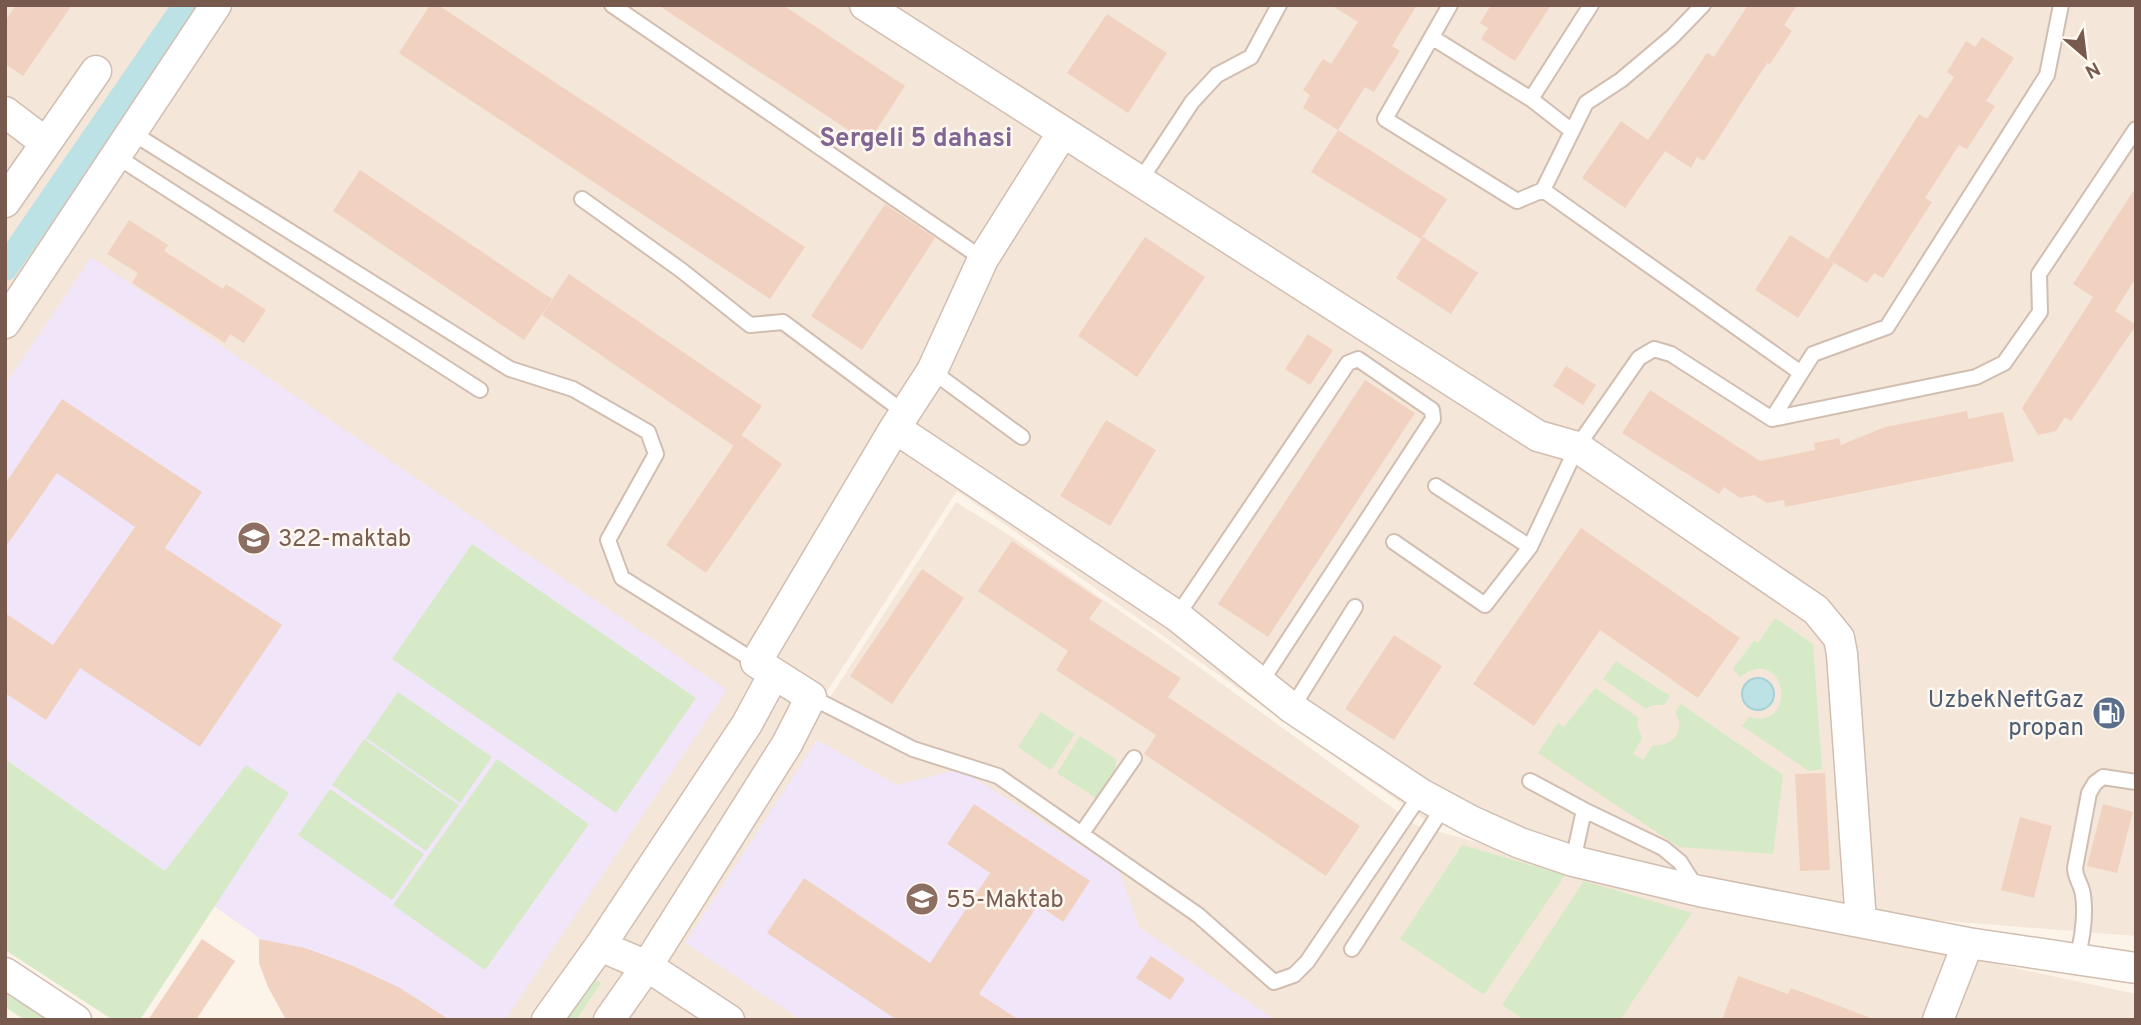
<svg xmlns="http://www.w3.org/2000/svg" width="2141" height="1025" font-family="Overpass,sans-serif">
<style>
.residential{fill:#f4e6d8}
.education{fill:#f1e6f9}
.green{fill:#d7eac7}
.water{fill:#bde2e6;stroke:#a4d2d8;stroke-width:2}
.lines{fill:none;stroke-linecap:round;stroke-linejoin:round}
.canal{stroke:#bde2e6;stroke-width:26}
.building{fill:#f1d2c1}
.lane-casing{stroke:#d1beb1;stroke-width:18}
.street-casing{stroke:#d1beb1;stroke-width:33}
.lane{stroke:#fff;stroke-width:14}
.street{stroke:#fff;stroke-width:30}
.labels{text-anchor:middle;stroke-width:5;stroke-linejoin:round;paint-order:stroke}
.education-label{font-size:24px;fill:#785e54;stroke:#fff8f0;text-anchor:start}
.service-label{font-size:24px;fill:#4e5e75;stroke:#fff8f0;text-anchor:end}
.neighbourhood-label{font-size:26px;font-weight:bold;fill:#816593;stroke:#fff8f0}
</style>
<rect width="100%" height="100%" fill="#fcf4e9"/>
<path class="residential" d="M5,5H2136V936L1921,919L1424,819L957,491L614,1020H372L5,748Z
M956,502L1012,537L1159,638L1416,825L1577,871L1699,901L2136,994V1020H622Z"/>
<path class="education" d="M91,257L727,690L505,1020H376L5,759V385Z
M817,740L897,785L960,769L1119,870L1139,927L1275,1020H801L685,943Z"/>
<path class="green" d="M472,544L696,698L616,813L392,659Z
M1775,618L1813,644L1822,769L1809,771L1742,726L1749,717C1800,731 1786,642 1740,677L1733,669L1754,640L1758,643Z
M1616,661L1670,696L1664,705H1653L1646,709L1603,679Z
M1595,688L1639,718L1637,725L1642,738L1633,754L1643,760L1653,745C1674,747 1686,730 1675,712L1681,704L1783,775L1773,854L1679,847L1538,753L1558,723L1564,727Z
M398,692L492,757L460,803L366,738Z
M1041,712L1075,734L1051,770L1018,747Z
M1080,736L1116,759L1115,775L1099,800L1057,773Z
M364,739L459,805L426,851L332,785Z
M5,759L165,871L246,765L289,793L140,1020H113L5,950Z
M497,759L589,824L485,970L393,905Z
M330,789L424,854L392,900L298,835Z
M1462,845L1565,875L1484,995L1400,939Z
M1584,881L1692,913L1620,1020H1524L1502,1005Z
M591,977L601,983L576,1020H562Z
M5,990L51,1020H25L5,1007Z"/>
<path class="water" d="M1742 694a16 16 0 1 1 32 0a16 16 0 1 1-32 0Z"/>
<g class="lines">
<path class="canal" d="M5,268L186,5"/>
</g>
<path class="building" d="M16,5H72L23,76L5,64V21Z
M430,5H438L805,247L770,299L399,53Z
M658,5H783L905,86L868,143Z
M1331,5H1417L1392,46L1400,51L1374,92L1365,87L1338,130L1303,108L1310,95L1303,90L1323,59L1331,64L1358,22Z
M1491,5H1551L1515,61L1481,39L1488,28L1480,23Z
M1748,5H1797L1784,25L1792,31L1770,64L1767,63L1704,161L1697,157L1691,168L1665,151L1625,208L1582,178L1621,121L1648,140L1707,53L1714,57Z
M1107,14L1167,53L1128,113L1067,73Z
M1982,37L2014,58L1986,101L1995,106L1967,149L1959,145L1925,198L1932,202L1883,278L1874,273L1867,283L1828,259L1919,114L1927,119L1954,77L1947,72L1966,41L1975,47Z
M1338,130L1447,199L1421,239L1311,172Z
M360,170L552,299L524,340L333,211Z
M2136,187V278L2115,311L2136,325L2071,421L2065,417L2056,431L2038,435L2022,408L2093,297L2073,284Z
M885,204L935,238L862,350L811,316Z
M129,220L168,245L164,251L223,289L226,284L266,310L244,343L230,334L225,343L132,283L138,273L107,254Z
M1790,235L1834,263L1798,318L1755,290Z
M1145,237L1205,277L1137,377L1078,336Z
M1423,237L1478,273L1451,314L1396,278Z
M569,274L762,406L734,446L542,315Z
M1308,334L1333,350L1310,385L1285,369Z
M1566,366L1596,385L1583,405L1553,386Z
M1365,380L1415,413L1268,637L1218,604Z
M1650,390L1760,461L1815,450L1814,443L1839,438L1841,445L1885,427L1967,411L1968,419L2003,412L2014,461L1785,507L1784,500L1767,503L1754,495L1740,498L1724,487L1719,494L1622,433Z
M62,399L202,492L165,548L282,625L200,747L80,668L46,720L5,693V613L53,645L135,527L57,473L5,548V484Z
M1106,420L1156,450L1110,526L1060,496Z
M741,435L782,464L706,573L666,545Z
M1581,528L1740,638L1698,698L1600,630L1534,726L1473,684Z
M1012,541L1102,601L1089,619L1181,678L1168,697L1360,826L1326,876L1144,754L1156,735L1056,670L1068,651L978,591Z
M922,569L964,598L892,704L850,676Z
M1394,635L1442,666L1394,740L1345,709Z
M1825,773L1830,870L1800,871L1795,774Z
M974,804L1090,881L1063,922L1038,905L979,994L1019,1020H897L767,933L804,878L930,963L990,873L947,844Z
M2103,804L2133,812L2117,873L2087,866Z
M2020,817L2052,826L2034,898L2001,890Z
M202,939L235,961L196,1020H148Z
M259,939L305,948L351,965L400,988L450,1020H286L268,987L259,963Z
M1151,956L1185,979L1170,1000L1136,978Z
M1738,976L1788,994L1791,988L1871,1018V1020H1722Z"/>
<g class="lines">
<defs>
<path id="lane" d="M612,5L983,259
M1450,5L1385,119L1517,201L1543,190L1586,103L1621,80L1672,37L1703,5
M1433,38L1531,99L1591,5
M1531,99L1572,131
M131,132L510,369L573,389L648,432L656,454L608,540L622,578L756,662
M116,156L480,390
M1140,181L1192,102L1217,75L1251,57L1279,5
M1543,190L1801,373
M582,199L681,270L750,325L783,322L905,413
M932,371L1022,437
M1772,419L1813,354L1887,327L2047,75L2061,5
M1436,486L1530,547
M1394,542L1485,605L1530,547L1577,447L1639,358L1654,349L1671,354L1772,419L1976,377L2004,363L2040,312L2039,274L2136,129
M1177,616L1348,363L1358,359L1432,410L1433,419L1261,682
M811,697L913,749L998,776L1198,915L1274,982L1294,975L1307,962L1421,794
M1292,708L1355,607
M1530,781L1584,810L1663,848L1680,862L1696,887
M1082,833L1134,758
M1573,861L1584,810
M1352,949L1444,806
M2077,959C2082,940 2086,916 2083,895C2082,885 2075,878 2075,868L2089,793L2095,783L2103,777L2136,782"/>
<path id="street" d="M865,5L1538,436L1577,447L1816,610L1839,638L1842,654L1861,922
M5,112L46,143
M5,202L96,71
M5,323L216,5
M895,428L1177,616L1292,708L1421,794L1471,821L1520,843L1573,861L1699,891L1968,943L2136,968
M600,946L647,966L729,1020
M5,973L76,1020
M547,1020L600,946L747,724L774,674
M609,1020L647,966L787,744L811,697L756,662L895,428L932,371L983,259L1063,132
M1938,1020L1968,943"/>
</defs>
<use href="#lane" class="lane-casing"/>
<use href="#street" class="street-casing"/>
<use href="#lane" class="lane"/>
<use href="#street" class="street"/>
</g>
<defs>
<symbol id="school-disc" viewBox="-11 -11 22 22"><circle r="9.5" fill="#8d6e63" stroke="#fff8f0"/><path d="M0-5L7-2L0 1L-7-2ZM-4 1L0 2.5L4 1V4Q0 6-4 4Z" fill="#fff"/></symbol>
<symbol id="fuel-disc" viewBox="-11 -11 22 22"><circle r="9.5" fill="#5c6f8a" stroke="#fff8f0"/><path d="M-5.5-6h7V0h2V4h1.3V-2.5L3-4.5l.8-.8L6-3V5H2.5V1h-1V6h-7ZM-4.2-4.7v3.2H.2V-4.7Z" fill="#fff"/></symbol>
</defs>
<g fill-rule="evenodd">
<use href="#school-disc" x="235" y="519" width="38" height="38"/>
<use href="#fuel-disc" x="2090" y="694" width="38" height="38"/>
<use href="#school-disc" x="903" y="880" width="38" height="38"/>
</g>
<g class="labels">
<g class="education-label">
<text x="278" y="546">322-maktab</text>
<text x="946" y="907">55-Maktab</text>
</g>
<g class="service-label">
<text x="2084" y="707">UzbekNeftGaz<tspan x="2084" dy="28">propan</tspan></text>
</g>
<g class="neighbourhood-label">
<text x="916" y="146">Sergeli 5 dahasi</text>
</g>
</g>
<rect width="2141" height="1025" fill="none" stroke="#775a4d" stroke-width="14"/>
<g transform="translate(2085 56) rotate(152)" stroke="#fff8f0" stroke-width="5" paint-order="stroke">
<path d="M0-5L12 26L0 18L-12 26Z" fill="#775a4d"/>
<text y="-10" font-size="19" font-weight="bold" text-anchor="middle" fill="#775a4d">N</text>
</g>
</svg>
